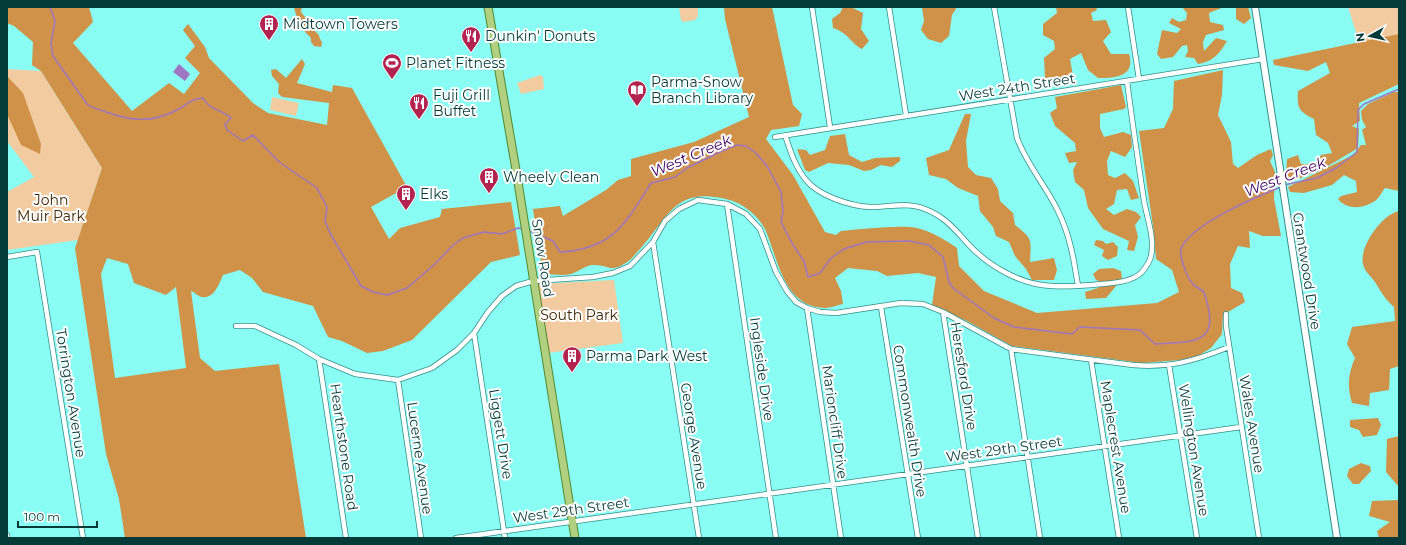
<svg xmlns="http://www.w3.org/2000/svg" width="1406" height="545" font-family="Montserrat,sans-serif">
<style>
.green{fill:#f3cba0}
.forest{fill:#cf9248;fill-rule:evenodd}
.water{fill:#9f76c1}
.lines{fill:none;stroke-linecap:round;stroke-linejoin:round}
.stream{stroke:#9f76c1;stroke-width:1.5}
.street-casing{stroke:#338e87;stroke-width:6}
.secondary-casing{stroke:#338e87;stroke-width:8}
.primary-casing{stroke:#548830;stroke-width:9}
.street{stroke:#fff;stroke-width:4.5}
.secondary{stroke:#fff;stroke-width:6}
.primary{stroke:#b2d180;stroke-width:7}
.labels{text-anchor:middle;stroke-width:4;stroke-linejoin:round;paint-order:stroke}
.poi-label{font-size:14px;fill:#043b38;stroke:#fff;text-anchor:start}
.street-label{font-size:14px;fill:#043b38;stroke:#fff}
.park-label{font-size:14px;fill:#3f2605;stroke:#fff}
.water-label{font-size:15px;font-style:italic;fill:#440765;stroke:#fff}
</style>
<rect width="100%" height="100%" fill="#89fcf3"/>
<path class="green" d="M679,7H698V16L695,20L683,22L681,20Z
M1348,7H1399V39L1360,45Z
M7,69L41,71L102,168L78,240L7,250V192L34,177L7,141Z
M540,75L543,77L544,89L521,94L517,83Z
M272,97L299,103L296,116L270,110Z
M614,280L623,343L548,353L538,284Z"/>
<path class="forest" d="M7,7H89L93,22L73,43L132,111L169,83L184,94L200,73L185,58L195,46L183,30L188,24L205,47L209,58L253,103L268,113L327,125L329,103L282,97L278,93L279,84L272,76L271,70L276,69L286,78L302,59L305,64L297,83L332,92L333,85L352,88L407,187L371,207L389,239L400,228L440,217L442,209L511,202L520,255L491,262L412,340L383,351L367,353L342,341L328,337L313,306L263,292L252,278L240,270L223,275C219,284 214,299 202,297C199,297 194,292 191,291L200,358L215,371L279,364L306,538H125L119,499L106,454L75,248L102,168L41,71L32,65L33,42L14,26L7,23ZM107,258L128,264L134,283L166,295L176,287L186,368L115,378L101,274Z
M294,7H302L301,12L305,17V22L318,34L322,43L321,47L314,46L311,42V38C301,29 297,20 294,7Z
M724,7H772L793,105L802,114L799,126L771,130L766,139L793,175L825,232L836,235L841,231C864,229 887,226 910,227C926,228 944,239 957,248L959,266L984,291L1037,313L1157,303L1179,292L1172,270L1156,259L1153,226L1139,131L1164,128L1173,109L1174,81L1223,70L1222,95L1218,115L1231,142L1233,164L1238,168L1257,155L1271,149L1273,155L1270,161L1275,172L1274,199L1281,236H1263L1249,231L1250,248L1238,246L1230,264L1231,288L1242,293L1245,302L1223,315L1222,334L1211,348L1198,356L1180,360L1142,363L1012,346L967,321L932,305L936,277L918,273L887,276L877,271L848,268L835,278L841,291L843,304C837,305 831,308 825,308C783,307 778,258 765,229C758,215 741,202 726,199C674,187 669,217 640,249C636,253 632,259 627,262C610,274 608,264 593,265C586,265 578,272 571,274C562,276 552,274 543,274L533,209L560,206L563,216L606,190L618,180L631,176V159L694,142L749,117L725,19Z
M843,7H851L863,13L861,29L869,41L862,49C849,42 849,33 833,28L832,19L840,13Z
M922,7H957L952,15L949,36L941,43L928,39L921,30L924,21Z
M1056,7H1096L1097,10L1091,13L1093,21L1106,20L1111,32L1103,41L1111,54H1129C1136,77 1114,78 1098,78L1088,70L1081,53L1070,59L1074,82L1059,85L1056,77L1045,78L1044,58L1055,49L1054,41L1043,35V24L1057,13Z
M1182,7H1224L1209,13L1210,22L1223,25L1224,30L1206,35L1203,42L1204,51L1216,38L1227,41C1219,54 1214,61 1198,64L1194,58L1185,57L1188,51L1187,45L1182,46L1173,57L1161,59L1157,54L1162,30L1177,33L1181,29L1169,23L1172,18L1179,22L1186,20L1187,13Z
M1236,7H1248L1251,18L1244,24L1236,19Z
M1399,34V84L1359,103L1360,121L1352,126L1359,129L1358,148L1323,169L1293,181L1286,174L1287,159L1298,155L1301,164H1314L1321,155L1332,153L1328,143L1316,135L1314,119C1298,111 1297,108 1298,91L1330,73L1326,62L1308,71L1274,65L1273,60Z
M7,76L23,93L41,144L40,154L21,145L7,114Z
M1121,85L1126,107L1124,109L1100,114V128L1104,137L1123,132L1131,135L1132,147L1125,157L1111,151L1107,161L1108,175L1115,178L1125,173L1133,181L1139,198L1131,200L1127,189L1117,190L1114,204L1106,209L1114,215L1127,209L1136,212L1141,217L1135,225L1138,237L1134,251L1127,250L1129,241L1103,229L1088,208L1084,190L1075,182L1073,170L1077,162L1069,163L1065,153L1076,151L1075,143L1055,126L1050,113L1057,108L1055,97Z
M1394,92H1399V191L1385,188C1382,192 1379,198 1375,201C1363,209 1347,210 1338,199L1341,196L1357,192L1356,181L1344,175L1332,185L1304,193L1290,192L1288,187L1353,155L1361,145H1366L1362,130L1366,127L1362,120L1361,111L1368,104Z
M965,114H971L966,141L968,167L976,175L991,178L998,189L1000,201L1013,213L1015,225C1033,239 1031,239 1030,262L1054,258L1057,270L1054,280H1032L1026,269L1015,256L1009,242L996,236L993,227L980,211L978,196L958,188L946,179L929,175L926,158L949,150Z
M845,134L849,155L862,162L875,158L900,157V161L892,167L881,165L871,170L864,171L849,165L828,163L809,172L805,170L797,149L806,150L810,155L825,150L830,136Z
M1399,211V366L1390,369L1389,390L1370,393L1369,406L1352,403C1347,386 1348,374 1355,358L1347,344L1352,327L1395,321L1394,307C1385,299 1381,292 1375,282C1372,277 1366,273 1364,267C1356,250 1382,214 1399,211Z
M1096,240L1103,241L1106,244L1113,242L1118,247L1117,256L1108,260L1102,256L1104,250L1094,245Z
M1113,268L1121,271L1122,279L1106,298L1086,299L1085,292L1098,288L1102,282L1096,280L1093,274L1099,269Z
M1378,418L1381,425L1377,435L1363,437L1359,430L1350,427V420Z
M1399,436V487L1386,472L1387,439Z
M1361,463L1370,466L1371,471L1359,484H1353L1347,476L1349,469Z
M1399,492V538H1379L1377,531L1390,522L1369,516L1372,501L1398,500Z"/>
<path class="water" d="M179,64L190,74L185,81L173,72Z"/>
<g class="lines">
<path class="stream" d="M50,7L55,21L51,43L53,56L87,104C93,109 99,109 106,112C131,121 151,123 175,111C188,105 187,100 203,98C209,110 221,109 231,118L225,124L227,130L243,141L253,135L279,162L317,188L327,207L325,221L330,233L361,286L373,292L387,295L407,288L436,263L453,245L463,238L484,232L502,234L518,228L524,229
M1284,185L1317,178L1336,168L1357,152L1358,110L1364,104L1399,89
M527,230L553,241L560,252C613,249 625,224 651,183L675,177L687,168L722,151L737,145L746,146L756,153L767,166L781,192L783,211L781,222L793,245L804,261L808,277L820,273L831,258L844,249L866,242L909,241L929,245L943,257L949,282L953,288L994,318L1014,327L1072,334L1080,327L1140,330L1155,344C1199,342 1221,343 1204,292C1201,289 1195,287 1192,283C1187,278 1179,255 1181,249C1189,225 1258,196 1281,187"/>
<defs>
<path id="street" d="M812,7L830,127
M889,7L906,115
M994,7L1017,138C1027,165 1046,186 1058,211C1070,235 1074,260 1078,286
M1128,7L1139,79
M785,135C790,150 795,167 806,180C819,196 850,206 870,207C889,207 907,202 925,209C946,217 956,231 970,246C990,267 1022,285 1052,286C1065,287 1079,286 1092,285C1108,283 1130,284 1142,272C1146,267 1150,261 1151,256C1155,238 1147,218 1144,201C1138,161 1132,121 1127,81
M775,137L1263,59
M727,204L776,538
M653,242L699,538
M7,257L37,252L83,538
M881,307L918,538
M807,308L841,538
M943,312L978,538
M1226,314V326L1259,538
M236,326H255L296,345L319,359L355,374L398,380L432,368L457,350L474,333L488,312L502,296L516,286L533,281L593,277L613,273L630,266L653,242L665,221L679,209L698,200L727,204L746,214L760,229L776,272L787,291L796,302L807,308L820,312L836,313L901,303L923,304L943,312L1011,349L1133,365C1171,368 1194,361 1229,347
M474,333L505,538
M1011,349L1040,538
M319,359L346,538
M1091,360L1119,538
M1169,365L1197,538
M398,380L421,538
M7,535V538
M456,538L1241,427"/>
<path id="secondary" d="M1255,7L1337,538"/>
<path id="primary" d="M488,7L516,170L575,538"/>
</defs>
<use href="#street" class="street-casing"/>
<use href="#secondary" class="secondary-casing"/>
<use href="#primary" class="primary-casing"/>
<use href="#street" class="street"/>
<use href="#secondary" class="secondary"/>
<use href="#primary" class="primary"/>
</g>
<defs>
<symbol id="building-pin" viewBox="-11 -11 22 30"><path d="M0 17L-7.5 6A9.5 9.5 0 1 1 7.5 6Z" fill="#b32350" stroke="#fff"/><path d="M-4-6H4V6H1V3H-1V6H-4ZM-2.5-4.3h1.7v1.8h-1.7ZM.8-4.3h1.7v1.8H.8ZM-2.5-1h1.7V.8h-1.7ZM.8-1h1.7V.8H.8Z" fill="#fff"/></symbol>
<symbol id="restaurant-pin" viewBox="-11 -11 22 30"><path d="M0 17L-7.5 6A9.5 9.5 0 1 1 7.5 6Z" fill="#b32350" stroke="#fff"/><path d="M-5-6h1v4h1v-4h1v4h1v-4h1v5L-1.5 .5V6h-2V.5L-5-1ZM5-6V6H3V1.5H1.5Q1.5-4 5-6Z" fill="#fff"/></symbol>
<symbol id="stadium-pin" viewBox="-11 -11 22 30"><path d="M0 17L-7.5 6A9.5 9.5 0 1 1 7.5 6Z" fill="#b32350" stroke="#fff"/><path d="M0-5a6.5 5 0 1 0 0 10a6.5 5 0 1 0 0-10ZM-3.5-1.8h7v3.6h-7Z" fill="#fff"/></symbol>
<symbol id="library-pin" viewBox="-11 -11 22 30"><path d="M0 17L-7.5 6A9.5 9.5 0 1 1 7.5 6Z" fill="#b32350" stroke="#fff"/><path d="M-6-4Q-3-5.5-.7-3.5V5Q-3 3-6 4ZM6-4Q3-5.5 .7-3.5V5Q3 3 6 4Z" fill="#fff"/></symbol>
</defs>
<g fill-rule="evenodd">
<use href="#building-pin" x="258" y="13" width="22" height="30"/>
<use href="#restaurant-pin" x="460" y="25" width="22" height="30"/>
<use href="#stadium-pin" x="381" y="52" width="22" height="30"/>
<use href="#library-pin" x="626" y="79" width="22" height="30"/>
<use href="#restaurant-pin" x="408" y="92" width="22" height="30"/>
<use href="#building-pin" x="478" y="166" width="22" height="30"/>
<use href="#building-pin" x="395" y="183" width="22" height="30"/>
<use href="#building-pin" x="561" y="345" width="22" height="30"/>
</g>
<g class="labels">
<g class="poi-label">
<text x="283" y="29">Midtown Towers</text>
<text x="485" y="41">Dunkin' Donuts</text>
<text x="406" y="68">Planet Fitness</text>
<text x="651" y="87">Parma-Snow<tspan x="651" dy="16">Branch Library</tspan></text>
<text x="433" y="100">Fuji Grill<tspan x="433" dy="16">Buffet</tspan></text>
<text x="503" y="182">Wheely Clean</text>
<text x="420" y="199">Elks</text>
<text x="586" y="361">Parma Park West</text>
</g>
<g class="street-label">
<text transform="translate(1017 87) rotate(-9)" y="5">West 24th Street</text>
<text transform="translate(543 258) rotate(81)" y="5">Snow Road</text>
<text transform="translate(1307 271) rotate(81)" y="5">Grantwood Drive</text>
<text transform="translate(762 369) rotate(82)" y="5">Ingleside Drive</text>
<text transform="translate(964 376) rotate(81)" y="5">Heresford Drive</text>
<text transform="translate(71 393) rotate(81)" y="5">Torrington Avenue</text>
<text transform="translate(910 421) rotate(81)" y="5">Commonwealth Drive</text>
<text transform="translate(835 422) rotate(82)" y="5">Marioncliff Drive</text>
<text transform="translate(1252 424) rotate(81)" y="5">Wales Avenue</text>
<text transform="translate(501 434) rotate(81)" y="5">Liggett Drive</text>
<text transform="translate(694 436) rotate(81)" y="5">George Avenue</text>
<text transform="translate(344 447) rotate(82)" y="5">Hearthstone Road</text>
<text transform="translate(1116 447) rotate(81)" y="5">Maplecrest Avenue</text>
<text transform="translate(1004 449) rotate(-8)" y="5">West 29th Street</text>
<text transform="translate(1194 450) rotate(81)" y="5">Wellington Avenue</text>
<text transform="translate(420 458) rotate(82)" y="5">Lucerne Avenue</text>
<text transform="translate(571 510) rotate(-8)" y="5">West 29th Street</text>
</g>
<g class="park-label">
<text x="51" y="205">John<tspan x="51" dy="16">Muir Park</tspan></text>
<text x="579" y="320">South Park</text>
</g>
<g class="water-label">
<text transform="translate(691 156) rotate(-23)" y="5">West Creek</text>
<text transform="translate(1285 177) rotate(-21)" y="5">West Creek</text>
</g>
</g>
<rect width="1406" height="545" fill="none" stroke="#043b38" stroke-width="16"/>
<g transform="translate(1370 36) rotate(262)" stroke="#ffffff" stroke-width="3" paint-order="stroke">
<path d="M0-3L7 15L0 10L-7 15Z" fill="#043b38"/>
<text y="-6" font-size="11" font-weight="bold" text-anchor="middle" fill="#043b38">N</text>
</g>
<path d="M18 521v6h79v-6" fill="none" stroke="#043b38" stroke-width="2"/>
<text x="24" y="521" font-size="12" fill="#043b38" stroke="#ffffff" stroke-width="3" paint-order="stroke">100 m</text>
</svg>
